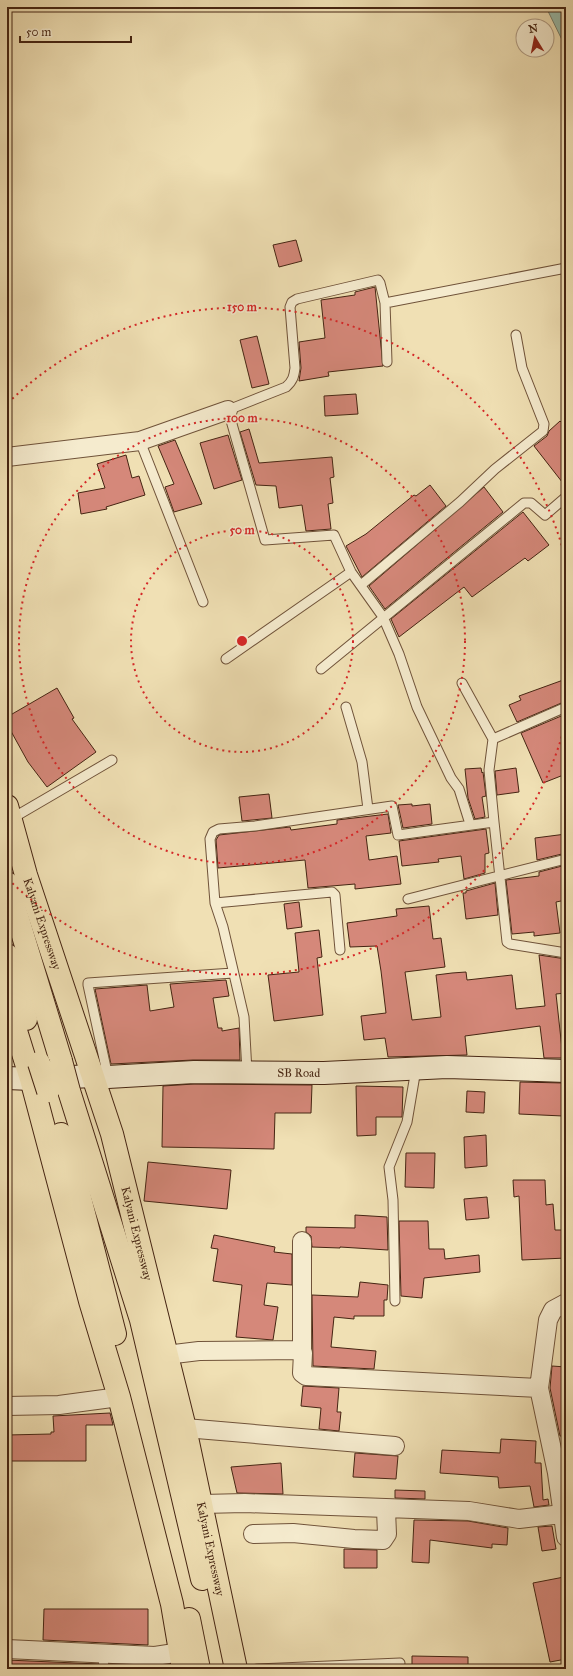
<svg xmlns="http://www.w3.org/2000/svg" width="573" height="1676" font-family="'IM FELL Great Primer',serif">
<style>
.water{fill:#9abdac;stroke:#78806e}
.building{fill:#d5887a;stroke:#452412}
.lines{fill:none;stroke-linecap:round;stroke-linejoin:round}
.lane-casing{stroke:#70533a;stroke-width:11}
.street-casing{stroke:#70533a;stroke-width:20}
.secondary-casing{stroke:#452412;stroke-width:24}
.highway-casing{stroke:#452412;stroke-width:24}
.lane{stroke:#f5ebce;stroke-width:9}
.street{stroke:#f5ebce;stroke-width:18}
.secondary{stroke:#f5ebce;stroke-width:22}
.highway{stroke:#f0e0b4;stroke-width:22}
.highway-bridge-casing{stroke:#452412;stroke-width:24;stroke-linecap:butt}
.highway-bridge{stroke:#f0e0b4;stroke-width:22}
.ring{fill:none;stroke:#d62828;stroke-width:2;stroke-dasharray:2 4}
.labels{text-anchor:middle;stroke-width:3;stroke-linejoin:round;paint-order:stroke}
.street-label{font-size:12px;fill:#452412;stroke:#f5ebce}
.centre{fill:#d62828;stroke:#f5ebce;stroke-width:2}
.ring-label{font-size:12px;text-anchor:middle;font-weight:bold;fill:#d62828;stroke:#f5ebce;stroke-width:3;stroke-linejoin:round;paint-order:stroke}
</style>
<rect width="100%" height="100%" fill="#f0e0b4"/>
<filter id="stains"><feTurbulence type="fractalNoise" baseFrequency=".005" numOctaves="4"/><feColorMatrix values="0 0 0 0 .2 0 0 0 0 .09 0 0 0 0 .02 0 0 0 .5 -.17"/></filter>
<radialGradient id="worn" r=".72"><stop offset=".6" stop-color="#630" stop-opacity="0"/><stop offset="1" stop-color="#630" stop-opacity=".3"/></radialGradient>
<path class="water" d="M546,7H566V48Z"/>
<path class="building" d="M296,240L302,261L279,267L273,245Z
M375,287L383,366L328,372L329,376L299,381L301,368L299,342L325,338L321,300L355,295V292Z
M257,336L269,384L252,388L240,340Z
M356,394L358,414L325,416L324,396Z
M560,421L566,427V487L534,446L547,436L549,431Z
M249,429L259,463L332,457L334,477L330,478L333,503L328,504L331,529L306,531L302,505L279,508L276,486L256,485L240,432Z
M228,435L242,480L214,489L200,443Z
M175,440L202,504L174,512L165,487L174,484L158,446Z
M126,455L132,478L139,476L145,495L106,507L107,509L81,514L78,493L105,488L97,464Z
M430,485L446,506L362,577L346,546L366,534L414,495L416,496Z
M484,487L503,512L385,609L369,586Z
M523,512L549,545L528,561L525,558L472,597L464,587L399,637L391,619Z
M566,679V701L517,722L509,705L521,700L519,696Z
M57,688L74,718L72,719L96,752L47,787L28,762L7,724V717Z
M566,714V774L543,783L521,733Z
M481,768L482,773L483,772L486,796L482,797L485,817L475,819L468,798L465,769Z
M516,768L519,792L497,795L495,771Z
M269,794L272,818L242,821L239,797Z
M412,804V806L430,804L432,824L403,828L398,805Z
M388,814L391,833L366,836L369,860L397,856L401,884L355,889V884L308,888L305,860L218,868L216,840L219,835L290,827L291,830L337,824V820Z
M486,829L489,853L485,854V873L464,879L461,856L438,859L439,862L402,866L399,841Z
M566,834V853L537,860L535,838Z
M566,865V900L556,902L560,933L534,936V932L512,934L506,880L539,876V872Z
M495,883L498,915L466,919L463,893H466V891Z
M299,902L302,927L287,929L284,904Z
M429,906L433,939L441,938L445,967L405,972L412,1020L441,1017L436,975L452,973L466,972L467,980L512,975L516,1009L545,1006L539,955L566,959V993L556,994L563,1058H544L540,1026L465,1036L467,1055L388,1057L385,1038L364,1040L361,1016L386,1013L381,971L377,946L350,947L347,923L397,916L396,909Z
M319,930L322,957L317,958L323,1015L274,1021L268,975L299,972L295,933Z
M226,980L229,996L213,998L218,1028H222V1031L239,1028L240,1060H193L111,1064L95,989L147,985L150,1011L174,1007L170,984Z
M520,1082L564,1083L563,1116L519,1114Z
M194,1084L312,1085L311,1113H275L274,1149L162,1147L163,1086Z
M356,1086L403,1087L402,1117H376V1135L357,1136Z
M467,1091L485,1092L484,1113L466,1112Z
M486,1135L487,1166L465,1168L464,1137Z
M406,1153H435L434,1188L405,1187Z
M148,1162L231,1170L227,1209L144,1201Z
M513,1180H545L546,1205L553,1204L555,1230H566V1258L522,1260L519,1196L514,1197Z
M487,1197L489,1218L466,1220L464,1199Z
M355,1215L387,1217L388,1250L340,1247V1248L312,1247L311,1236L306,1232V1227L355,1228Z
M399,1221H428L429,1249H444L445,1259L479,1255L480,1272L424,1278L422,1298L401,1296Z
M214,1235L275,1247L274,1252L292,1254V1285L267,1283L264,1305L278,1307L273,1340L236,1337L242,1285L213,1281L218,1249L211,1248Z
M360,1282L388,1285L387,1300H384V1316H354V1319L334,1317L331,1347L376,1351L374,1369L313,1366L312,1295L358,1297Z
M552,1366L566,1367V1436H560L550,1388Z
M303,1386L339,1388L337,1412H341L339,1431L319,1429L321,1408L301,1406Z
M110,1413L113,1425H86V1461H7V1435L51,1434V1432H54L53,1416Z
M501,1439L536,1441L535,1463H541L543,1500L548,1499L549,1505L534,1507L530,1486L499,1488L498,1477L440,1473L442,1450L500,1453Z
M355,1453L398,1456L396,1479L353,1477Z
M281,1463L283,1494L237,1493L231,1467Z
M395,1490L425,1491V1499L395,1498Z
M414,1520L468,1521L508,1528L507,1545L492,1544V1548L430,1540L429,1563L412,1562Z
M552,1526L556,1549L542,1551L538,1527Z
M344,1549L377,1550V1568H344Z
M564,1577L566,1585V1659L550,1662L533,1583Z
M44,1609H148V1645L43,1640Z
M412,1656L468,1657V1669H412Z
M7,1660L98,1664V1669H7Z
M110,1664L149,1666V1669H110Z"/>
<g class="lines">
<defs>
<path id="lane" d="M385,303L387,362
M140,441L203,602
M361,585L460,502L495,469L543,431L544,424L522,368L516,335
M226,659L351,572
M321,669L524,503H531L545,515L566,497
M462,683L493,739
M346,707L362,762L368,809
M11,819L112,760
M494,822L507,942L510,944L566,953
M470,824L459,789L451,778L417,707L399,654L383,617L351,572L334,535L265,540L228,410L286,387C293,381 294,376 295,368L290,307L292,302L297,299L378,280L380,283L385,303L566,268
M408,899L566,859
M215,903L332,892L335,895L340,950
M247,1072L244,1017L223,927L215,903L210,839L213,832L219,829L255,826L392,806L398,835L494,822L489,770L493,739L566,707
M108,1077L88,985V983L233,973
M395,1301L393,1200L389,1167L407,1122L416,1069
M103,1655L104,1669
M257,1669L400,1663"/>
<path id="street" d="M7,457L140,441L228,410
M566,1303L553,1310L548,1320L539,1388L557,1473L566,1537
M302,1351V1241
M166,1355L199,1351L299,1350L302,1351L303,1353L302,1373L306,1376L539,1388
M7,1406L59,1405L119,1397
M185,1428L395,1446
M202,1504L245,1503L469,1511L519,1519L562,1514
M253,1534L293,1533L354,1539L383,1540L387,1534L386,1510
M7,1649L155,1656L181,1652"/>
<g id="secondary">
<path id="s1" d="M7,1078L31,1079L92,1076L108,1077L194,1072L324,1073L447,1067L566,1071"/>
</g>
<g id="highway">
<path id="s2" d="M7,806L26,875L112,1134L185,1428L236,1669"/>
<path d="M7,883L61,1061"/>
<path d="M7,955L26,1019"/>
<path d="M7,1002L31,1079L90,1301L119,1397L172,1604L183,1669"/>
<path d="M69,1091L141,1320L202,1579"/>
<path d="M61,1134L78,1190L115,1334"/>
<path d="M189,1619L199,1669"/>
</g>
</defs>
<use href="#lane" class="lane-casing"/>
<use href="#street" class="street-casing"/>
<use href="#secondary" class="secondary-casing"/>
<use href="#highway" class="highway-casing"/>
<use href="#lane" class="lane"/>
<use href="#street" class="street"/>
<use href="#secondary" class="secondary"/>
<use href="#highway" class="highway"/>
<defs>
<path id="highway-bridge" d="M61,1061L69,1091
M39,1063L48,1091"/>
</defs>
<use href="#highway-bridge" class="highway-bridge-casing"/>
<use href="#highway-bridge" class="highway-bridge"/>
</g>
<g class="ring">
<circle cx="242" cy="641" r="111"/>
<circle cx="242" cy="641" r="223"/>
<path d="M565 725A334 334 0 0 1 8 879M8 403A334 334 0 0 1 565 557"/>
</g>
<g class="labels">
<g class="street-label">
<text dy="4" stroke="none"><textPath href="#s2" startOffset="123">Kalyani Expressway</textPath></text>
<text dy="4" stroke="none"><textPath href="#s1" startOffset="292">SB Road</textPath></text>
<text dy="4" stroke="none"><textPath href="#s2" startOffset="447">Kalyani Expressway</textPath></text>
<text dy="4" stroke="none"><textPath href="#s2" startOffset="771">Kalyani Expressway</textPath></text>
</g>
</g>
<circle cx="242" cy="641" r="6" class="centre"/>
<g class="ring-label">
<text x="242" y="311">150 m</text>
<text x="242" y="422">100 m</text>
<text x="242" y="534">50 m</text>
</g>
<rect width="573" height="1676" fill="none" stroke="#f0e0b4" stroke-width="24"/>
<rect x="8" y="8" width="557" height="1660" fill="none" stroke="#452412" stroke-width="2"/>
<rect x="12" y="12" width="549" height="1652" fill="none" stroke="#452412"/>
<g transform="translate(535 38) rotate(350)"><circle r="19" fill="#f5ebce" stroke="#af9b83"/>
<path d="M0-3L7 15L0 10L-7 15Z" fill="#8f2418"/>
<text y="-6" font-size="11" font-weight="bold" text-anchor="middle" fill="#452412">N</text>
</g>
<path d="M20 36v6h111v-6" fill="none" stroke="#452412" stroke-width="2"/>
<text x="26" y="36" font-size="12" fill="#452412" stroke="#f5ebce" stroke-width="3" paint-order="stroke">50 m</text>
<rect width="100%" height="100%" filter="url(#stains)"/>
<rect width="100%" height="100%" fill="url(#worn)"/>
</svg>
